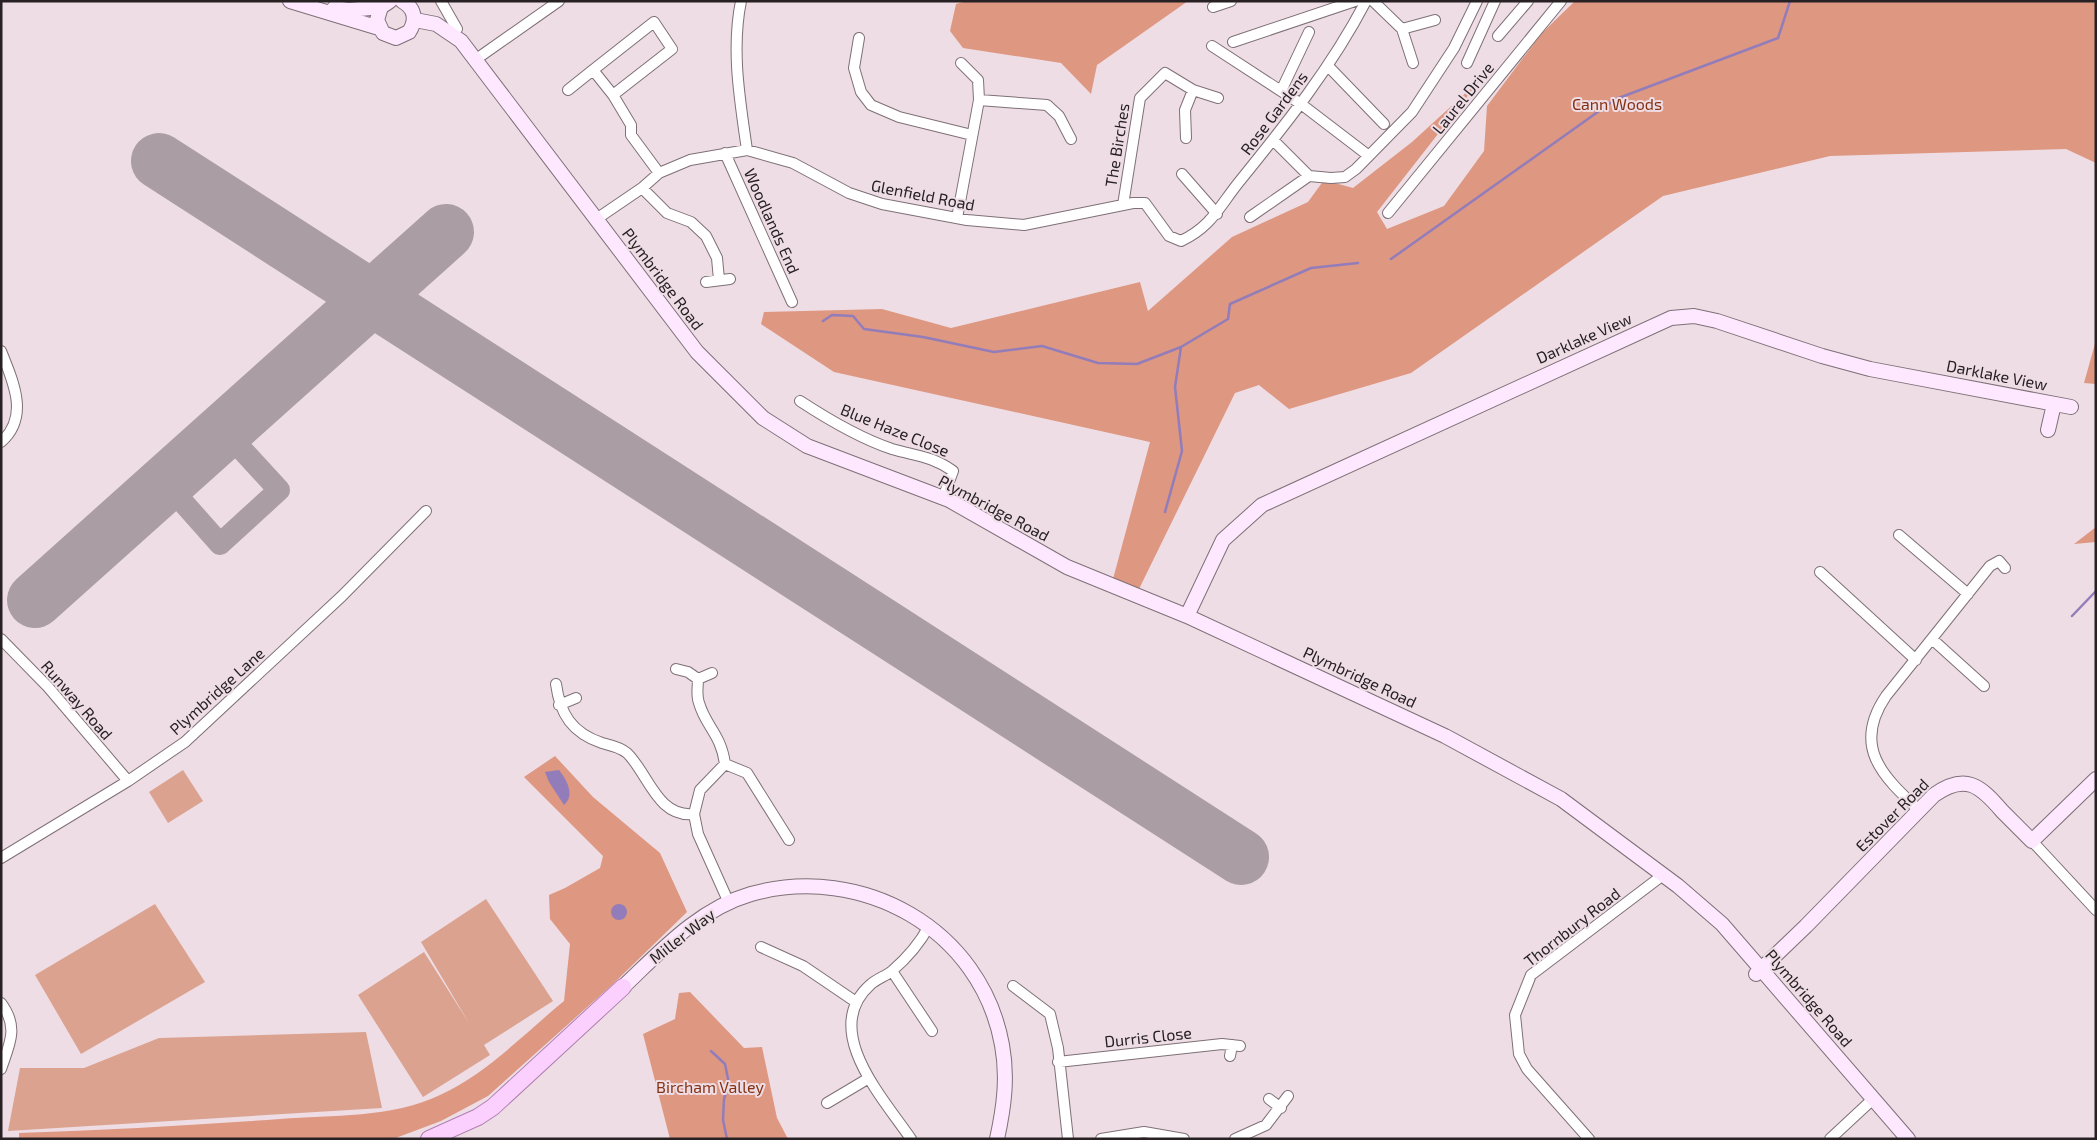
<svg xmlns="http://www.w3.org/2000/svg" width="2097" height="1140" font-family="'Exo 2',sans-serif">
<style>
.green{fill:#dba28f}
.forest{fill:#de9780}
.water{fill:#927dba}
.lines{fill:none;stroke-linecap:round;stroke-linejoin:round}
.stream{stroke:#927dba;stroke-width:2.5}
.taxiway{stroke:#aa9da4;stroke-width:22}
.runway{stroke:#aa9da4;stroke-width:56}
.street-casing{stroke:#7e7076;stroke-width:12}
.secondary-casing{stroke:#7e7076;stroke-width:16}
.primary-casing{stroke:#af7fb2;stroke-width:18}
.street{stroke:#fff;stroke-width:10}
.secondary{stroke:#fde8ff;stroke-width:14}
.primary{stroke:#fbd0fe;stroke-width:16}
.labels{text-anchor:middle;stroke-width:4;stroke-linejoin:round;paint-order:stroke}
.street-label{font-size:16px;fill:#272124;stroke:#eedde5}
.park-label{font-size:16px;fill:#853113;stroke:#eedde5}
</style>
<rect width="100%" height="100%" fill="#eedde5"/>
<path class="green" d="M183,770L203,801L168,823L149,792Z
M486,899L553,1001L484,1045L490,1055L423,1097L358,995L424,952L469,1023L421,942Z
M155,904L205,982L81,1054L35,975Z
M366,1032L382,1108L8,1131L20,1068H84L159,1038Z"/>
<path class="forest" d="M967,1H1188L1097,65L1091,94L1061,63L963,48L950,31L956,4Z
M1575,1H2096V163L2066,149L1830,156L1663,196L1411,373L1289,409L1259,385L1235,393L1139,589L1113,579L1150,442L834,372L761,324L764,312L882,309L951,328L1140,282L1148,311L1232,237L1308,202L1324,180L1353,188L1412,142L1481,79L1377,212L1387,229L1444,206L1484,151L1487,106L1541,34Z
M2096,340V384L2084,383Z
M2096,527V542L2074,544Z
M555,756L593,797L660,853L687,912L613,984L488,1096L441,1121L393,1139H19V1133C106,1130 193,1125 280,1119C332,1115 392,1118 440,1095C486,1074 525,1033 564,1001L570,944L550,919L549,895L565,888L600,868L603,856L524,777Z
M690,992L744,1048L762,1047L777,1118L788,1139H670L643,1034L675,1019L679,993Z"/>
<path class="water" d="M559,770C566,779 576,795 564,805L549,782L545,772Z
M611 912a8 8 0 1 1 16 0a8 8 0 1 1-16 0Z"/>
<g class="lines">
<path class="stream" d="M1391,259L1616,99L1778,38L1790,1
M823,321L832,315L853,316L864,329L923,337L994,352L1042,346L1098,363L1137,364L1181,347L1228,319L1230,304L1311,268L1358,263
M1165,512L1182,451L1175,387L1181,347
M2072,616L2096,591
M711,1051L725,1064L729,1084L724,1099L723,1120L727,1139"/>
<path class="taxiway" d="M165,482L220,544L279,490L224,430"/>
<path class="runway" d="M159,161L1241,857
M35,600L446,232"/>
<defs>
<path id="street" d="M441,1L457,29
M741,1C731,50 740,101 747,150
M1373,1L1402,29L1435,20
M1213,7L1231,1
M1402,29L1413,63
M1498,36L1528,1
M859,38L854,68L861,92L871,105L899,117L972,135
M1233,42L1355,1
M1212,46L1301,104L1369,156
M475,60L559,1
M1467,63L1495,1
M1328,66L1384,124
M568,90L593,70
M1281,91L1309,32
M613,95L672,49L654,22L593,70L613,95L631,125V135L659,173
M979,100L1047,105L1059,116L1071,139
M1186,138L1185,110L1193,90
M1274,141L1309,176L1331,178L1345,177L1356,169L1412,112L1454,48L1477,1
M725,153L792,302
M1182,174L1217,214
M642,188L667,213L691,222L706,236L717,258L719,280
M1123,205L1140,98L1165,73L1193,90L1218,98
M1388,213L1561,1
M1250,217L1309,176
M957,218L979,100L978,80L961,63
M595,220L642,188L659,173L690,160L747,150L793,163L849,193L882,204L967,220L1024,225L1133,203H1145L1169,236L1181,241C1211,227 1219,207 1239,182C1286,124 1331,68 1366,1
M706,282L730,279
M1,351C13,381 30,417 1,442
M800,401C829,420 859,438 892,449C916,456 932,456 953,471L943,498
M1899,535L1968,594
M1820,572L1916,660
M1,639L48,687L128,781
M1932,639L1984,686
M676,669L688,672L698,679C698,687 696,695 699,703C706,727 721,734 725,764L700,790L694,814L698,834L729,903
M698,679L712,673
M556,684C560,714 572,733 602,743C610,745 620,747 627,753C648,773 657,818 694,814
M559,705L576,698
M725,764L747,773L789,840
M1919,810C1882,776 1852,746 1886,696L1990,566L1999,561L2005,568
M2032,841L2096,910
M1,858L128,781L185,742L342,596L426,511
M761,947L803,966L856,1002
M892,971L932,1031
M1013,986L1050,1014L1058,1048L1068,1139
M1,1003C19,1027 10,1043 1,1069
M1230,1056L1232,1045
M1058,1062L1222,1044L1240,1046
M1269,1099L1281,1108
M827,1103L869,1078
M911,1139C883,1098 820,1030 870,985C876,979 886,976 892,971C907,958 920,943 929,926
M1101,1139L1144,1132L1184,1139
M1235,1139L1266,1125L1288,1096
M1589,1139L1527,1069L1519,1054L1515,1015L1531,975L1663,875
M1830,1139L1873,1099"/>
<path id="secondary" d="M290,1L379,28
M390,1L381,7L377,20L383,33L396,38L409,32C417,20 415,8 402,1
M334,8L349,10L381,7
M415,20L436,24L461,41L697,352L763,418L807,446L949,500L1067,567L1187,616L1445,736L1561,799L1678,886L1722,924L1908,1139
M2048,430L2054,404
M1187,616L1223,540L1262,505L1671,318L1694,316L1717,321L1822,356L1870,369L2071,407
M1756,974L1806,926L1934,795C1965,773 1980,785 2002,811C2012,821 2022,831 2032,841L2096,779
M623,987C661,951 699,909 751,894C862,863 981,929 1002,1045C1008,1077 1004,1107 997,1139"/>
<path id="primary" d="M429,1139L478,1117L493,1107L623,987"/>
</defs>
<use href="#street" class="street-casing"/>
<use href="#secondary" class="secondary-casing"/>
<use href="#primary" class="primary-casing"/>
<use href="#street" class="street"/>
<use href="#secondary" class="secondary"/>
<use href="#primary" class="primary"/>
</g>
<g class="labels">
<g class="street-label">
<text transform="translate(1463 98) rotate(-51)" y="6">Laurel Drive</text>
<text transform="translate(1274 113) rotate(-53)" y="6">Rose Gardens</text>
<text transform="translate(1117 145) rotate(-81)" y="6">The Birches</text>
<text transform="translate(923 195) rotate(11)" y="6">Glenfield Road</text>
<text transform="translate(772 221) rotate(66)" y="6">Woodlands End</text>
<text transform="translate(663 279) rotate(53)" y="6">Plymbridge Road</text>
<text transform="translate(1584 338) rotate(-24)" y="6">Darklake View</text>
<text transform="translate(1997 375) rotate(11)" y="6">Darklake View</text>
<text transform="translate(895 430) rotate(22)" y="6">Blue Haze Close</text>
<text transform="translate(994 508) rotate(28)" y="6">Plymbridge Road</text>
<text transform="translate(1360 677) rotate(25)" y="6">Plymbridge Road</text>
<text transform="translate(217 691) rotate(-42)" y="6">Plymbridge Lane</text>
<text transform="translate(77 700) rotate(49)" y="6">Runway Road</text>
<text transform="translate(1892 815) rotate(-45)" y="6">Estover Road</text>
<text transform="translate(1572 927) rotate(-38)" y="6">Thornbury Road</text>
<text transform="translate(682 936) rotate(-38)" y="6">Miller Way</text>
<text transform="translate(1809 998) rotate(49)" y="6">Plymbridge Road</text>
<text transform="translate(1148 1037) rotate(-6)" y="6">Durris Close</text>
</g>
<g class="park-label">
<text x="1617" y="110">Cann Woods</text>
<text x="710" y="1093">Bircham Valley</text>
</g>
</g>
<rect width="2097" height="1140" fill="none" stroke="#272124" stroke-width="5"/>
</svg>
